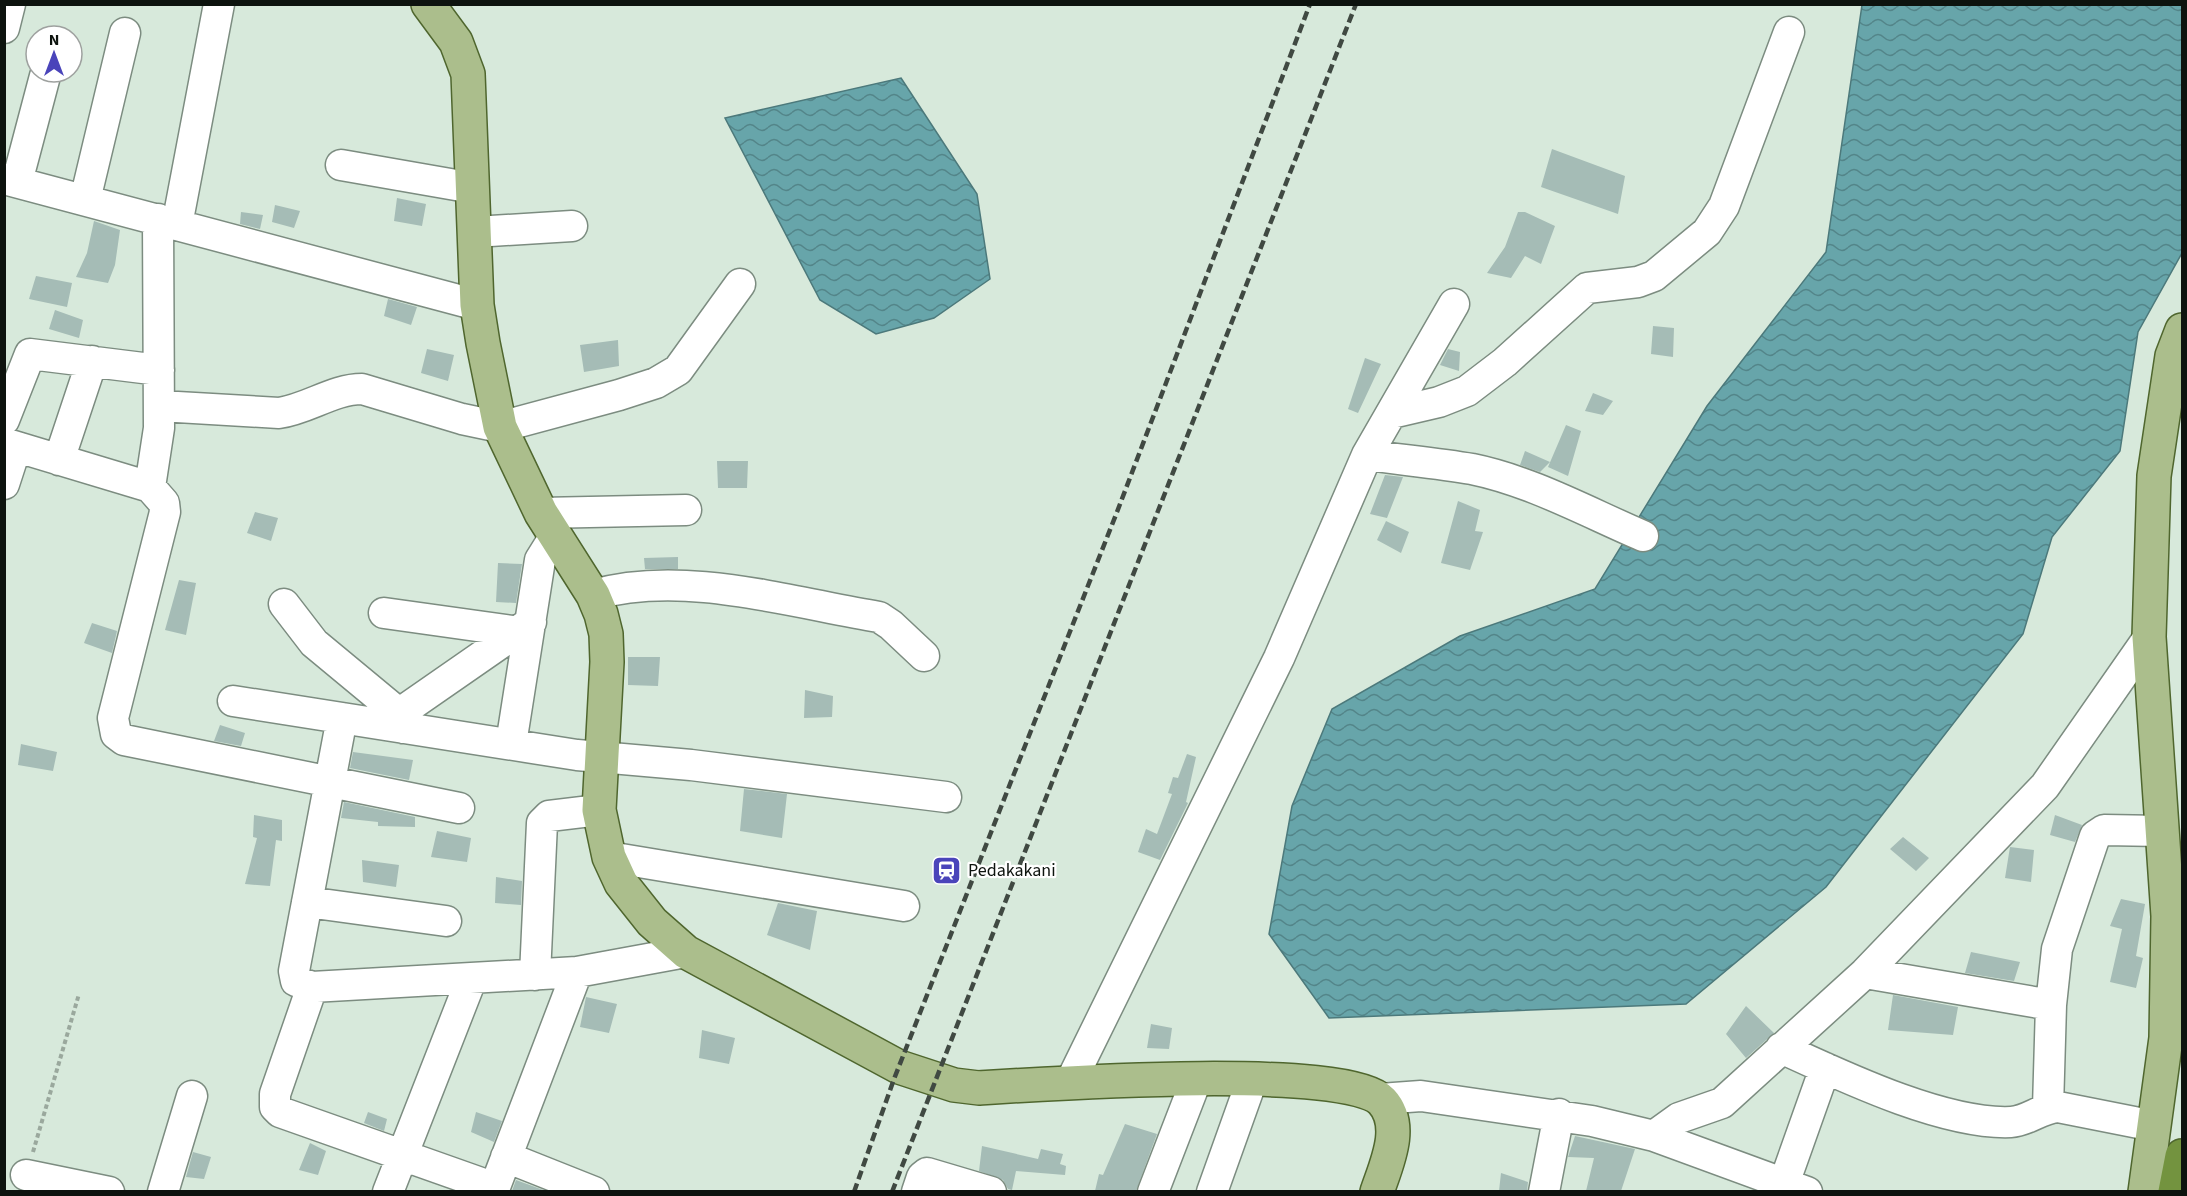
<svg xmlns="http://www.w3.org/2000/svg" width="2187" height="1196" font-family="'Source Sans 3',sans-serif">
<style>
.water{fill:url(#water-waves);stroke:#4c797b;stroke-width:1.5}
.building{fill:#a5bcb6}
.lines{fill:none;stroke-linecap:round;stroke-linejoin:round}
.minor-casing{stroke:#7c8c80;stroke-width:33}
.major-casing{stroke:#4f662e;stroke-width:36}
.highway-casing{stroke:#4f662e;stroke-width:36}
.path{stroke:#9aa89d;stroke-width:4;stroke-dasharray:4.5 3;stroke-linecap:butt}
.minor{stroke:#fff;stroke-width:30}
.major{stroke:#abbe8c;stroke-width:33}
.highway{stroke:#73933f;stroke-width:33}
.rail{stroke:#404942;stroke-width:4.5;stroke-dasharray:9 4.5;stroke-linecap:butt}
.labels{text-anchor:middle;stroke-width:4.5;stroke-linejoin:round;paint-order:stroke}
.poi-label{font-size:18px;fill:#0d130e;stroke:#fff;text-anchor:start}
</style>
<defs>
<pattern id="water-waves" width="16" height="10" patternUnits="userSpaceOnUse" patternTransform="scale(1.5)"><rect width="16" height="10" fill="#67a5aa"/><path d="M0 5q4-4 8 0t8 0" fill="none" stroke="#538589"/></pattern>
</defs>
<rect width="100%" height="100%" fill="#d7e9db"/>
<path class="water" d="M1862,5H2182V253L2138,332L2120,451L2052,537L2023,634L1826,887L1686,1004L1329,1018L1269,934L1292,806L1332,709L1460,636L1595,589L1707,406L1826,252Z
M901,78L977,194L990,279L934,318L876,334L820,300L725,118Z"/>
<path class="building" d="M1552,149L1625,176L1618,214L1541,187Z
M397,198L426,204L422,226L394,221Z
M275,205L300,211L294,228L272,222Z
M241,212L263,215L260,229L240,224Z
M1518,212H1525L1555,226L1541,264L1525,256L1511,278L1487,273L1505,247Z
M94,221L120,230L115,265L108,283L76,277L87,253Z
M36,276L72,283L67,307L29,299Z
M388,299L417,307L411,325L384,316Z
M55,310L83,320L79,338L49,329Z
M1653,326L1674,328L1673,357L1651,354Z
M618,340L619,366L584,372L580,345Z
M427,349L454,355L448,381L421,373Z
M1448,349L1460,352L1459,371L1440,365Z
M1365,358L1381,364L1358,413L1348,409Z
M1593,393L1613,401L1603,415L1585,411Z
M1566,425L1581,431L1568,476L1548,467Z
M1525,451L1550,462L1540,472L1520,465Z
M717,461H748L747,488H718Z
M1385,475L1403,477L1387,518L1370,514Z
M1458,501L1480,510L1475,531L1483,532L1470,570L1441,563Z
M255,512L278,518L271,541L247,533Z
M1386,521L1409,532L1401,553L1377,540Z
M678,557V569H645L644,558Z
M498,563L522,564L516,603L496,602Z
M179,580L196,583L186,635L165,630Z
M92,623L117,631L112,653L84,643Z
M628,657H660L658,686L628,685Z
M805,690L833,696L832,717L804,718Z
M220,725L245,733L241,746L214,741Z
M21,744L57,752L53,771L18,765Z
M353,752L413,760L409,780L350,768Z
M1187,754L1196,757L1186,802L1188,803L1160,860L1138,852L1146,829L1157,834L1172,794L1168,793L1173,777L1178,778Z
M744,789L787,794L782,838L740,831Z
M344,802L415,817V827L378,826V822L341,818Z
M254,815L282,820V841L276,840L270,886L245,884L257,838L253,837Z
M2055,815L2082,825L2075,842L2050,835Z
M437,831L471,838L467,862L431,857Z
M1903,837L1929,858L1916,871L1890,849Z
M2010,847L2034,850L2031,882L2005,878Z
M362,860L399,865L396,887L363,882Z
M496,877L522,881L521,905L495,903Z
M2121,899L2145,904L2136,956L2143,958L2136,988L2110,982L2122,929L2110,926Z
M778,903L817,911L810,950L767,935Z
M1971,952L2020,962L2014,981L1965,973Z
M1893,995L1958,1007L1953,1035L1888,1030Z
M586,997L617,1004L609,1033L580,1027Z
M1746,1006L1774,1033L1746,1058L1726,1034Z
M1151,1024L1172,1028L1169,1049L1147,1048Z
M702,1030L735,1038L729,1064L699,1058Z
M368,1112L387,1119L384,1131L364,1123Z
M476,1112L502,1121L494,1142L471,1132Z
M1125,1124L1157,1134L1136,1191H1095L1099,1174L1103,1175Z
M1575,1136L1635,1149L1621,1191H1586L1594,1158L1568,1157Z
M310,1143L326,1151L318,1175L299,1170Z
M982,1146L1038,1159L1041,1149L1063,1154L1060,1164L1066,1166L1065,1175L1016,1171L1012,1190L1008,1189L1003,1180L979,1171Z
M193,1152L211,1157L204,1179L186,1177Z
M1501,1173L1528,1182L1527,1191H1499Z
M516,1180L546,1191H512Z"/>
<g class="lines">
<defs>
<path id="minor" d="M4,28L10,4
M341,165L473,188
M4,179L477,305
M17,182L45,76
M85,200L125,33
M177,225L219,4
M475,232L572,226
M160,406L279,413C308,409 333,389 362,389L462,419L500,427L619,395L656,383L678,370L740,284
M1392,413L1439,402L1467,391L1505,362L1587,288L1638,282L1654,276L1707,232L1724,206L1789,32
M4,420L30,354L159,370
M4,443L150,487L164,503L165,512L113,718L116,734L124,740L459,808
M1367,455C1402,460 1438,463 1472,469C1531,481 1587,512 1643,536
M59,460L92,361
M4,484L16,447
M150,487L159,428L158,219
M541,513L686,510
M593,595C682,569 789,602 879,617L891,625L924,656
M284,604L314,643L390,706L403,728
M384,613L520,632
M233,701L577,755L691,765L946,797
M397,715L531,622
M342,718L294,971L296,981L312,987L577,972L686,952
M511,744L540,560L555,536
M609,857L904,906
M307,902L446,921
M1865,973L2051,1005
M535,975L542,823L549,816L599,810
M312,987L275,1094V1107L280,1112L495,1188
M1781,1048C1842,1076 1944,1125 2011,1122C2028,1121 2041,1108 2058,1107L2154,1126
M1070,1083L1279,658L1367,455L1454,304
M1380,1099L1421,1096L1592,1121L1654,1136L1807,1192
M2048,1108L2051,1005L2057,949L2095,836L2104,830L2162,831
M1654,1136L1679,1118L1722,1103L1865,973L2045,786L2149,637
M506,1157L594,1192
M26,1175L109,1192
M163,1192L192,1096
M388,1192L471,980
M493,1192L577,972
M917,1192L922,1177L927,1173L991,1192
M1153,1192L1197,1078
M1212,1192L1252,1080
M1544,1192L1559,1114
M1781,1192L1825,1068"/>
<path id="major" d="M428,4L456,42L468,74L477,305L483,343L500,427L541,513L593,595L601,614L606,634L607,662L599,810L609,857L621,883L652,922L686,952L899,1067L954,1085L979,1088C1042,1084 1346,1063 1382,1101C1405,1126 1386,1165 1377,1192
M2145,1192L2166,1038L2168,916L2149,637L2154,476L2172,356L2182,330"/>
<path id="highway" d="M2175,1192L2182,1156"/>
</defs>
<use href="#minor" class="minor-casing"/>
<use href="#major" class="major-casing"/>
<use href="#highway" class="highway-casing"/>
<path class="path" d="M33,1152L79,994"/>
<use href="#minor" class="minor"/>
<use href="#major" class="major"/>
<use href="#highway" class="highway"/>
<path class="rail" d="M854,1192L894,1079L1117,512L1310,4
M892,1192L1356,4"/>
</g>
<defs>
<symbol id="station-square" viewBox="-11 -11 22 22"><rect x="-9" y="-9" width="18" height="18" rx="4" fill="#4a44ba" stroke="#fff"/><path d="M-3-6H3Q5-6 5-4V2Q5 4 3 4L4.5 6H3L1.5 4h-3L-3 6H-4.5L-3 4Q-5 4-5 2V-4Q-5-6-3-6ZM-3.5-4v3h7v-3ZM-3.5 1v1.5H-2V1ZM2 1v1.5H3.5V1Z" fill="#fff"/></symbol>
</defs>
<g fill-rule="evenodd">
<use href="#station-square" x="930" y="854" width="33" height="33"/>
</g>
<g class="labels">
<g class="poi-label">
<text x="968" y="876">Pedakakani</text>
</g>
</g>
<rect width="2187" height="1196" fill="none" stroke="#0d130e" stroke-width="12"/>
<g transform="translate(54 54)"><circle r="28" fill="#ffffff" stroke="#9ea19f" stroke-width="1.5"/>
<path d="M0-4.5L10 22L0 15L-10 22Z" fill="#4a44ba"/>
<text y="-9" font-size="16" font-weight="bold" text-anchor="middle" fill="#0d130e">N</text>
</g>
</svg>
